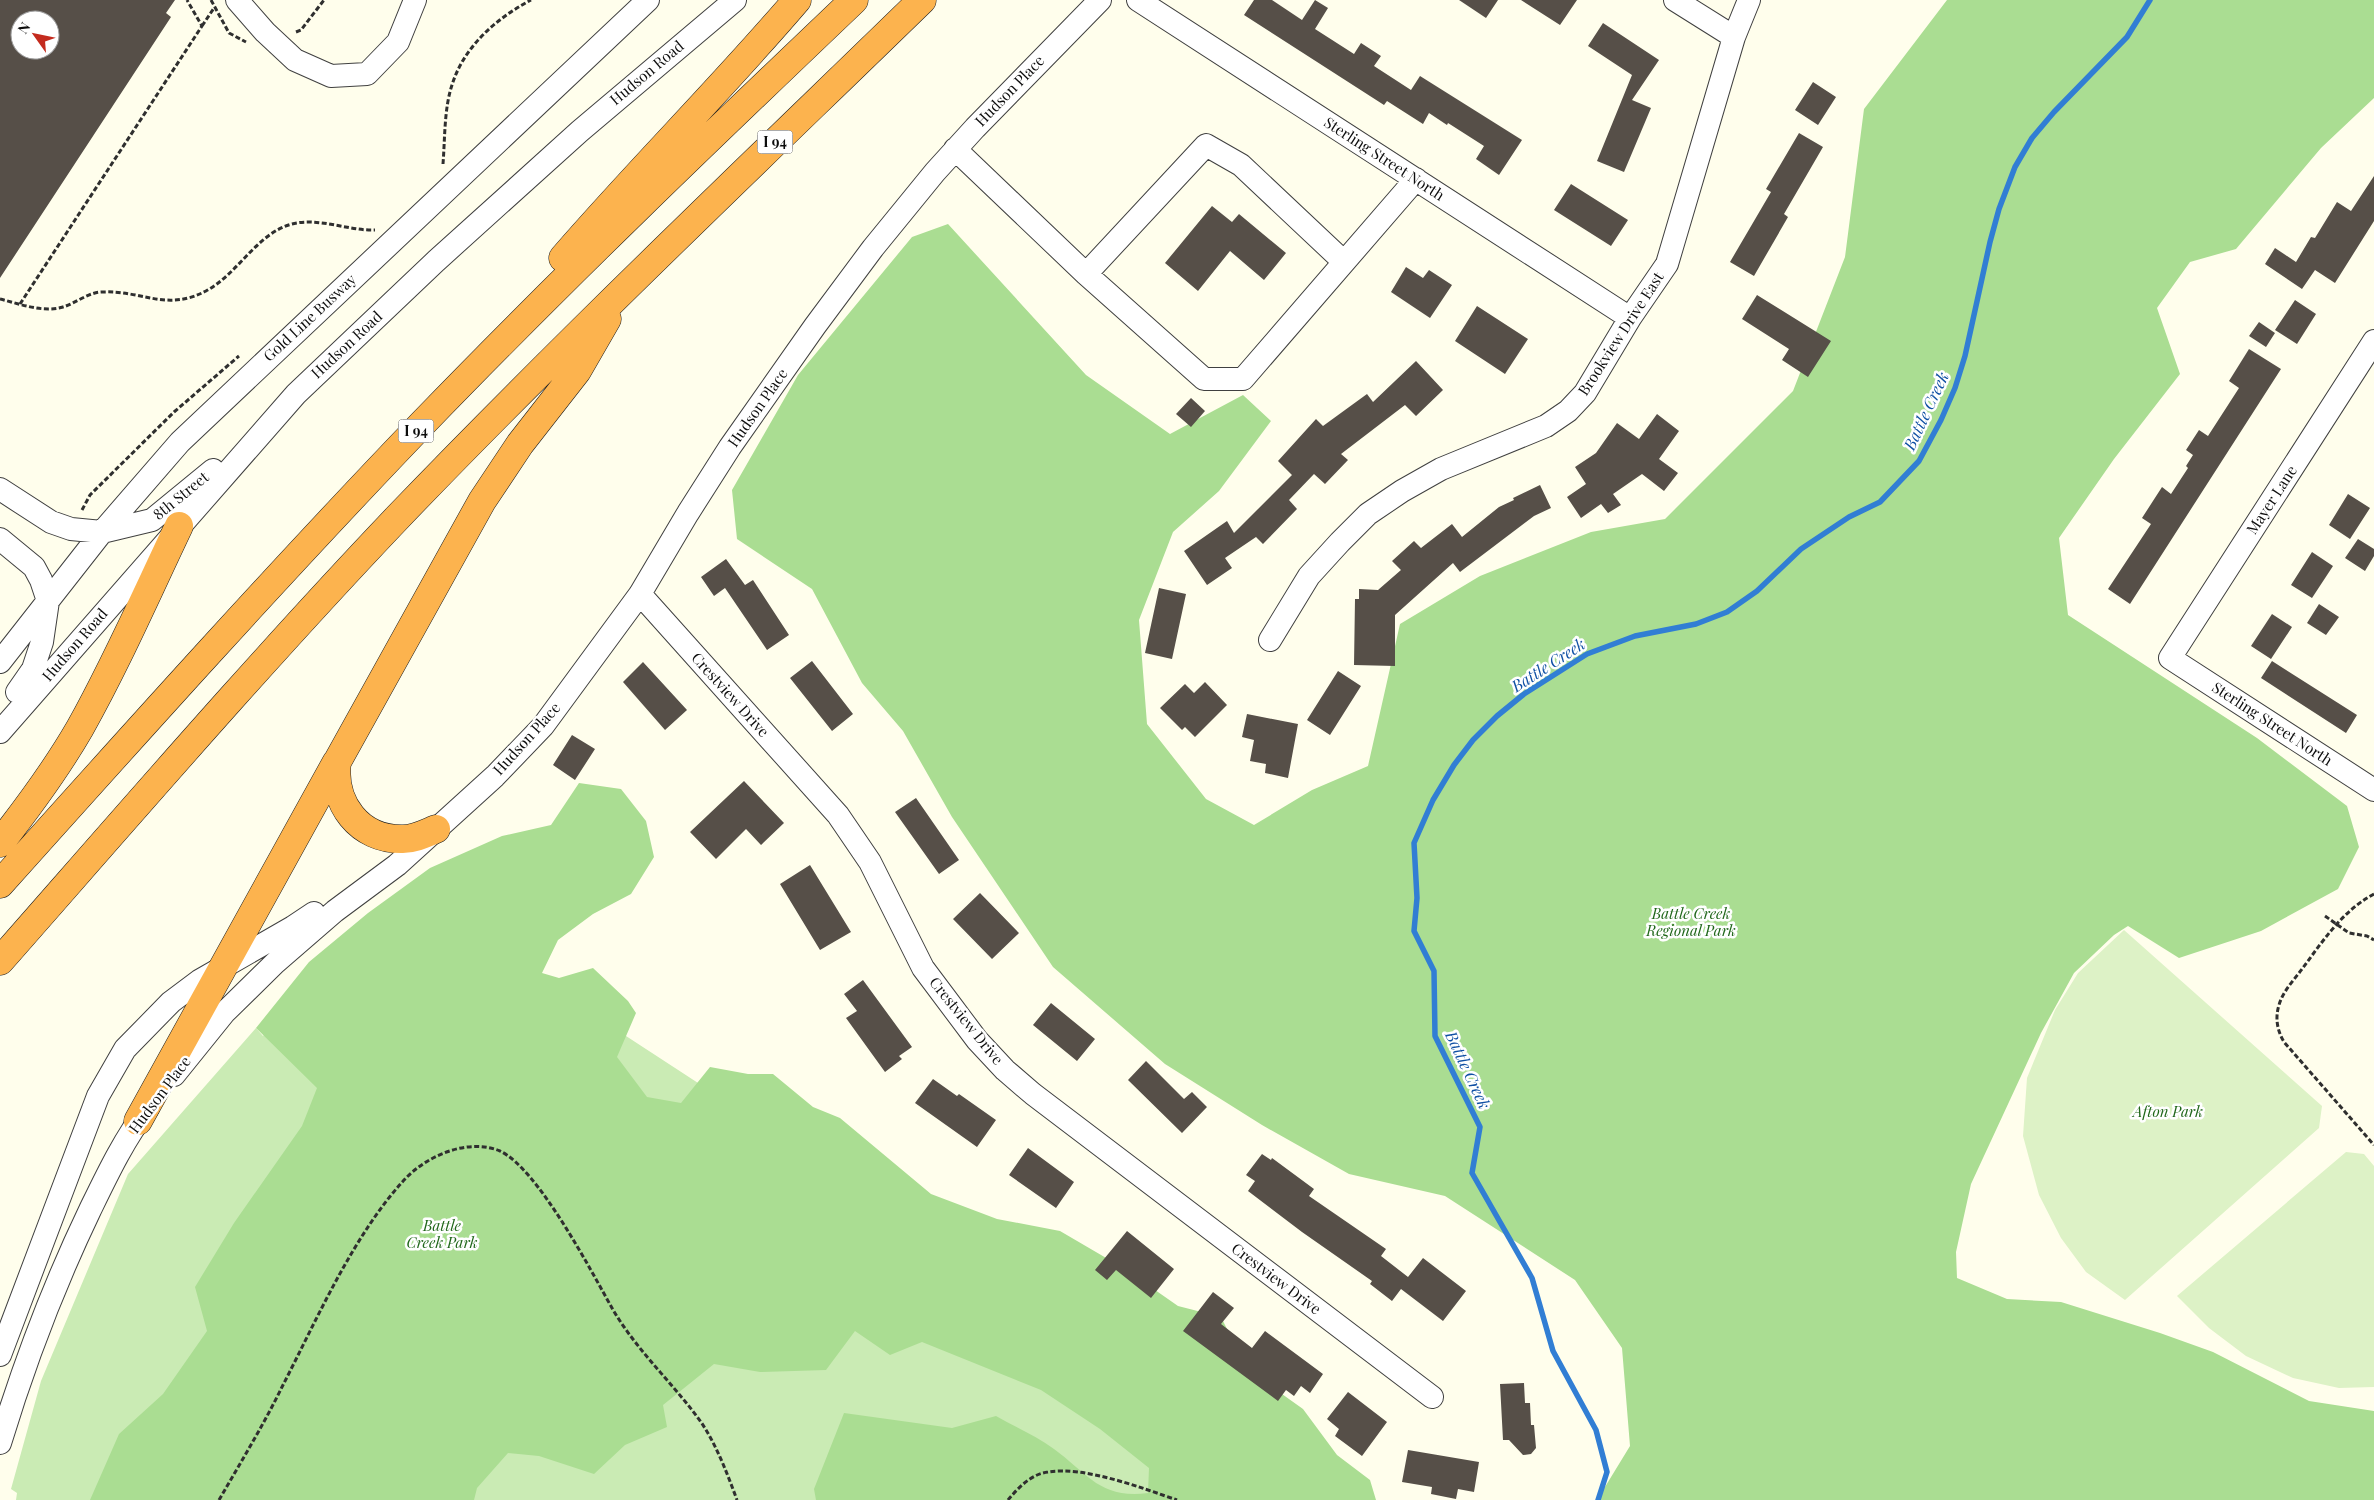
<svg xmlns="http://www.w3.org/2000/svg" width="2374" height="1500" font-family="'Playfair Display',serif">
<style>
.green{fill:#caebb4}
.forest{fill:#aadd92}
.pitch{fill:#ddf2c6}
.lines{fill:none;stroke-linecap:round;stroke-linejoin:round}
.stream{stroke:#317ed4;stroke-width:5.5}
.building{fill:#564f48;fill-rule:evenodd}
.minor-casing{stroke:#404040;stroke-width:24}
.highway-casing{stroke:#1e1e1e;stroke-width:29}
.path{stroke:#2f2f2f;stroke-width:3;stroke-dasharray:5 2.5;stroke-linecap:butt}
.minor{stroke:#fff;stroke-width:22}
.highway{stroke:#fcb34e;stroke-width:28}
.labels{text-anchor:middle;stroke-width:5;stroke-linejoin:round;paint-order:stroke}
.shield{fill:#fff;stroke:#565656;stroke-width:1}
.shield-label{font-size:14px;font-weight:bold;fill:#0d0d0d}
.street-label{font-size:15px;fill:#0d0d0d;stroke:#fff}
.park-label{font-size:15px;font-style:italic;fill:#20671a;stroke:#fff}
.water-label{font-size:16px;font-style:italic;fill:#1050a4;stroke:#fff}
</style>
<rect width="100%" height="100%" fill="#fffeec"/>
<path class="green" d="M402,890L1338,1500H16L17,1493L11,1489L41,1381L128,1174L256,1028L263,1036Z"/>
<path class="forest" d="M1947,0H2374V98L2321,148L2236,249L2190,262L2157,308L2180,374L2114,459L2059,538L2068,615L2257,738L2347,806L2359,847L2338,889L2261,931L2179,958L2128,926L2114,935L2074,973L2041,1033L1971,1184L1956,1252L1957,1278L2007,1299L2061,1302L2160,1333L2213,1352L2309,1401L2374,1411V1500H1597L1630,1446L1622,1348L1575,1280L1445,1196L1349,1174L1262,1125L1165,1064L1053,967L952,817L903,731L862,683L812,589L737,539L732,490L798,375L912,237L948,224L1086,375L1170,434L1243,395L1271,421L1219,491L1173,532L1139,620L1147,724L1206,799L1254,825L1312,790L1368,766L1400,624L1480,576L1591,532L1665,519L1793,391L1845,257L1864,109Z
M579,783L621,789L646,821L654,857L631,894L593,914L558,940L542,973L559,978L593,968L628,1001L636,1013L617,1057L647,1097L681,1103L710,1067L748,1074H773L813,1107L840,1118L931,1194L997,1219L1060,1231L1125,1269L1178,1306L1221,1317L1247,1369L1303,1409L1337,1455L1370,1480L1376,1500H816L814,1489L844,1413L952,1428L996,1416C1015,1427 1037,1436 1054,1449C1088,1474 1100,1499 1148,1493L1149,1468L1100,1429L1041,1390L922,1342L890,1355L855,1331L826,1370L760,1372L714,1364L663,1405L667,1427L625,1445L594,1474L539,1456L508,1453L477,1488L474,1500H90L119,1434L163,1394L207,1331L195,1287L234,1223L302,1126L317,1088L256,1028L309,962L368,913L430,868L502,836L551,825Z"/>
<path class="pitch" d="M2124,930L2322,1106L2319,1128L2125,1300L2086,1272L2061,1238L2039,1195L2023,1136L2027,1078L2055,1010L2078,973Z
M2346,1152L2364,1154L2374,1166V1387L2339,1388L2293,1378L2246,1356L2209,1328L2177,1296Z"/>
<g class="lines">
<path class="stream" d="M1598,1500L1607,1472L1596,1430L1553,1351L1532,1278L1472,1173L1480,1127L1435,1036L1434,971L1414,931L1417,898L1414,843L1433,800L1454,765L1473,740L1497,716L1524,694L1587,654L1635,636L1696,624L1727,612L1757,591L1801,549L1849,517L1880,502L1919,461L1941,420L1955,388L1965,356L1990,242L1999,209L2015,167L2032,138L2054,112L2127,37L2150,0"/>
</g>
<path class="building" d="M0,0H175L166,13L171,17L0,278ZM20,20H50V50H20Z
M1254,0H1272L1302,20L1315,0L1328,8L1315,29L1354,54L1361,43L1381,56L1374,66L1411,90L1420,76L1522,140L1499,175L1476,159L1484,146L1448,123L1447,125L1429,113L1423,124L1387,101L1384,105L1244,15Z
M1459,0H1498L1486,18Z
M1521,0H1577L1560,25Z
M1603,23L1659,60L1632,100L1651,108L1624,172L1597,161L1632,75L1588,46Z
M1813,82L1836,97L1818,125L1795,110Z
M1799,133L1823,147L1784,214L1788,217L1754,276L1730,262L1771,192L1766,189Z
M2374,176V221L2335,283L2315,270L2302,289L2265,264L2275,248L2296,262L2311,237L2315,238L2337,202L2351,211Z
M1571,184L1628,220L1611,246L1554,210Z
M1212,206L1232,222L1239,214L1286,253L1264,280L1230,251L1198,291L1165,263Z
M1406,267L1423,278L1429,270L1452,285L1430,318L1391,292Z
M1757,295L1831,341L1808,377L1782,360L1789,349L1742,319Z
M2295,300L2316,314L2297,344L2275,330Z
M1477,306L1528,339L1505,374L1455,341Z
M2259,322L2275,333L2266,347L2249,336Z
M2249,349L2281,369L2130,604L2108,589L2151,524L2142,518L2162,487L2171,494L2188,468L2186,466L2193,455L2186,450L2199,430L2208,436L2239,388L2229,381Z
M1416,361L1443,390L1416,416L1405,405L1341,454L1348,460L1325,484L1314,474L1289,500L1297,509L1263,544L1256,537L1225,558L1232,568L1207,585L1184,551L1227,521L1234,533L1292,475L1278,461L1316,419L1323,426L1367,394L1373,402Z
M1191,398L1205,411L1191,427L1176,414Z
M1657,414L1679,431L1659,459L1678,473L1664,491L1642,474L1613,494L1621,505L1608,513L1601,504L1581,518L1567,497L1586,484L1575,467L1596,453L1617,423L1639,439Z
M1540,485L1551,508L1534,516L1460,572L1453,563L1395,615V666L1354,665L1355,599H1359V589L1378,590L1401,570L1392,561L1414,541L1421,548L1452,524L1462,537L1499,507L1514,500L1513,498Z
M2348,494L2370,508L2350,539L2329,525Z
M2358,539L2374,549V556L2365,571L2345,558Z
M2312,552L2333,566L2312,598L2291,585Z
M726,559L745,585L753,580L789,635L767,650L725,588L714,596L701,577Z
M1159,588L1186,594L1172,659L1145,653Z
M2319,604L2339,617L2326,635L2307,623Z
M2272,614L2292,627L2271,659L2251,646Z
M812,661L853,714L832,731L790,678Z
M2272,661L2357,715L2346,733L2261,678Z
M643,662L687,710L665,730L623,682Z
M1338,671L1361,686L1330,735L1307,720Z
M1205,682L1227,705L1195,737L1185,727L1182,730L1160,708L1185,684L1194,693Z
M1247,714L1298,724L1288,778L1265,773L1266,764L1250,761L1254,740L1242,737Z
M572,735L595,749L575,780L553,765Z
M744,781L784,823L761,845L746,829L716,859L690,832Z
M916,798L959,860L939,874L895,812Z
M810,865L851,932L820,950L780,884Z
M980,893L1019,933L992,959L953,919Z
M863,980L912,1047L899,1056L902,1059L885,1072L846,1018L857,1011L844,994Z
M1051,1003L1095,1039L1077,1061L1033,1025Z
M1146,1061L1184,1099L1192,1092L1207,1107L1182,1133L1128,1080Z
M933,1079L957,1096L959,1094L996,1120L977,1147L915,1103Z
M1028,1148L1074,1182L1056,1208L1009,1175Z
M1262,1154L1271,1160L1272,1158L1314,1189L1309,1196L1386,1249L1381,1256L1408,1277L1423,1258L1466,1291L1443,1321L1401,1289L1392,1301L1370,1284L1372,1281L1302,1232L1248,1191L1255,1181L1246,1175Z
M1127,1231L1174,1269L1151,1298L1116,1270L1107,1280L1095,1270Z
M1213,1292L1234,1308L1221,1324L1252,1348L1265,1331L1323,1374L1310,1393L1301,1386L1294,1396L1286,1390L1278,1401L1183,1331Z
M1524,1383L1525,1403H1530L1531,1425H1534L1536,1448L1531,1454L1523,1455L1509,1440H1503L1500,1384Z
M1348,1392L1387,1422L1362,1456L1335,1436L1339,1429L1327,1419Z
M1408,1450L1479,1462L1474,1492L1458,1489L1456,1499L1431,1494L1432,1487L1402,1482Z"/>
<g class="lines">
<defs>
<path id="minor" d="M237,0L265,32L295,60L331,76L367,74L398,42L415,0
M1138,0L1630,318
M1675,0L1734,37
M955,149L1086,274L1204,379H1243L1416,179
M1086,274L1206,145L1241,165L1344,262
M2374,341L2170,658L2374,790
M0,489L51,522L71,529L102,532L152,520L213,470
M0,539L34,567L41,580L48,601L42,642L33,669L17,692
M640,594L838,815L870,862L923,968L977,1040L1005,1070L1033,1094L1432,1397
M1270,640L1309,576L1340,542L1368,514L1402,491L1441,469L1546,426L1568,411L1585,393L1630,318L1667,264L1734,37L1749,0
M0,662L102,532L180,442L648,0
M0,732L296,394L436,261L580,131L735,0
M174,1075L224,1013L275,963L335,911L397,865L495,776L543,726L640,594L688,513L730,447L815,326L873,248L935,172L975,128L1100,0
M0,1355L98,1096L125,1049L171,1002L199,981L293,927L314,913
M0,1443C24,1364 54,1285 90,1210C107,1175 124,1139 148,1108"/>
<path id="highway" d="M563,258C639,170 722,88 797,0
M436,829C426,833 415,839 403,839C359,840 332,803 337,762L482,501L520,444L577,371L607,319
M0,843C29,806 57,768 80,728C117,662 147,593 179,526
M0,884C139,729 278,574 422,424C562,279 708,139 854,0
M0,961C131,812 261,661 398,517C568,340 746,171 922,0
M138,1121L336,763"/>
</defs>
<use href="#minor" class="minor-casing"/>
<use href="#highway" class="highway-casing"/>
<path class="path" d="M211,0L229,33L246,42
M202,26L214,8
M296,32L301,30L324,0
M443,164C445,139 444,109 452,85C464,46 497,18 531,0
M0,299C20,304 43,313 63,307C76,303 89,292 102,292C142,290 166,312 206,291C238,274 257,233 292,224C319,217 348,231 375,230
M20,304L202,26L187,0
M82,510L90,495L174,412L239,356
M2374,894C2342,911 2323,941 2302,969C2294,980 2283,991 2279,1005C2275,1018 2277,1030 2284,1042L2374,1145
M2325,916L2349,933L2367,936L2374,940
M219,1500C241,1462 264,1424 283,1385C317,1319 354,1234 405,1179C428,1155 468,1138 500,1151C538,1169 590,1269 612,1308C636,1350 673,1383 701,1422C717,1446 727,1473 737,1500
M1008,1500C1018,1488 1031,1474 1048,1472C1085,1466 1142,1488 1177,1500"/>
<use href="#minor" class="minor"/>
<use href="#highway" class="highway"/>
</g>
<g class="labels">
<g class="shield">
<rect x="757.5" y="130.5" width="35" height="23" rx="4"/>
<rect x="398.5" y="419.5" width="35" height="23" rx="4"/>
</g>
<g class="shield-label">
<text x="775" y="147">I 94</text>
<text x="416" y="436">I 94</text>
</g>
<g class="street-label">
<text transform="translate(647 73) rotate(-40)" y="5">Hudson Road</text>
<text transform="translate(1010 91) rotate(-46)" y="5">Hudson Place</text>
<text transform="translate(1384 159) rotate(33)" y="5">Sterling Street North</text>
<text transform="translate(310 318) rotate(-43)" y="5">Gold Line Busway</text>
<text transform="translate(1621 334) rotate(-57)" y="5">Brookview Drive East</text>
<text transform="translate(347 345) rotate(-43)" y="5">Hudson Road</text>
<text transform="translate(758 408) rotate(-55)" y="5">Hudson Place</text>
<text transform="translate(181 496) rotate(-39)" y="5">8th Street</text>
<text transform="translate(2272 500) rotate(-57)" y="5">Mayer Lane</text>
<text transform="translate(75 645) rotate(-49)" y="5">Hudson Road</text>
<text transform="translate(730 695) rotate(48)" y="5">Crestview Drive</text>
<text transform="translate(2272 724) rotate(33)" y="5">Sterling Street North</text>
<text transform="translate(527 739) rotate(-48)" y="5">Hudson Place</text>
<text transform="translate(966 1021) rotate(51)" y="5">Crestview Drive</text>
<text transform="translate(160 1095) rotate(-53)" y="5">Hudson Place</text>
<text transform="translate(1276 1279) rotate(37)" y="5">Crestview Drive</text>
</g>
<g class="park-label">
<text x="1691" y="919">Battle Creek<tspan x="1691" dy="17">Regional Park</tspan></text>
<text x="2168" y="1117">Afton Park</text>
<text x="442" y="1231">Battle<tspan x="442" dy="17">Creek Park</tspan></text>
</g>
<g class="water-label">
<text transform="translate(1926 411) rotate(-65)" y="6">Battle Creek</text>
<text transform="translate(1548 665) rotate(-33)" y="6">Battle Creek</text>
<text transform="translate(1468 1070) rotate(65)" y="6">Battle Creek</text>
</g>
</g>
<g transform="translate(35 35) rotate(303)"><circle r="24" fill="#ffffff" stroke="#9e9e9e"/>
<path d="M0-4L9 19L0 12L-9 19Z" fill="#c42b1e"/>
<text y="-8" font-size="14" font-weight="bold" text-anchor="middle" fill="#0d0d0d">N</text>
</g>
</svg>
